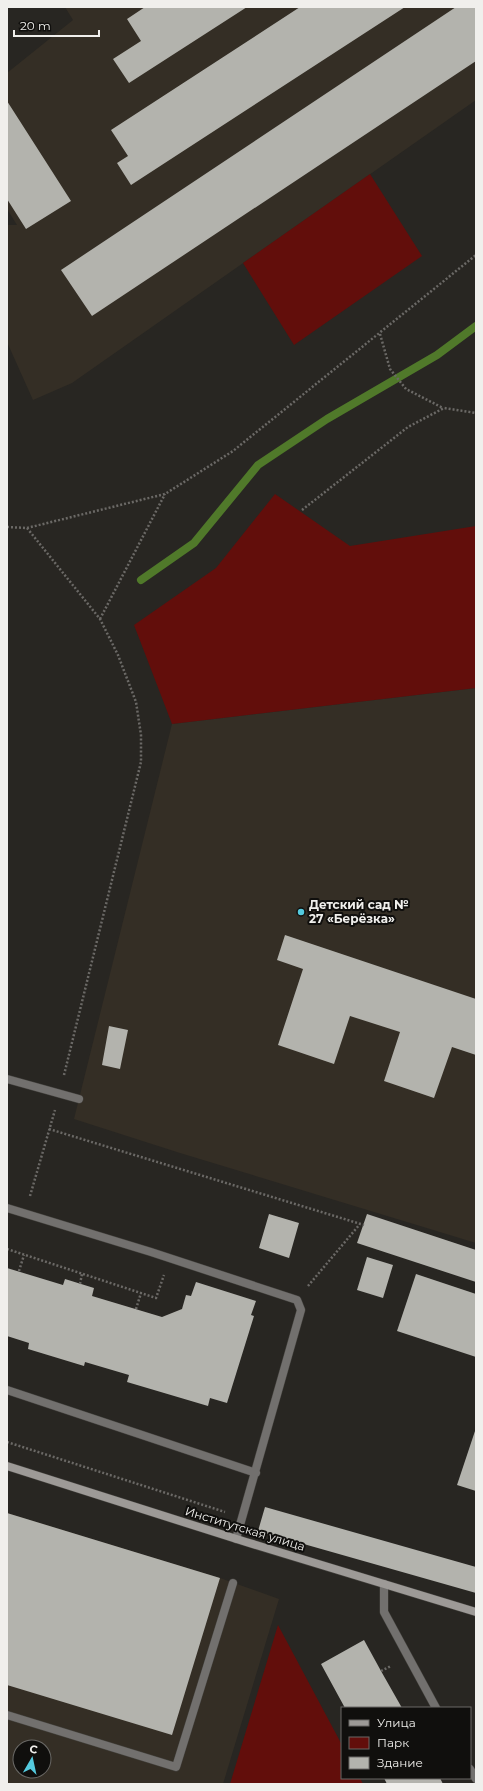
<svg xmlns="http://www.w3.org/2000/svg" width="483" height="1791" font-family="Montserrat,sans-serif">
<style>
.built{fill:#342e25;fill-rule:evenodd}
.green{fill:#620e0b}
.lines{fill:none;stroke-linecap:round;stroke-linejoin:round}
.stream{stroke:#50792a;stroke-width:8}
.building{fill:#b3b3ad}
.lane-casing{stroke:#44423e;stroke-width:9}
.secondary-casing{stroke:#44423e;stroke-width:9}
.path{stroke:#6b6966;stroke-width:2.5;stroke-dasharray:2 2;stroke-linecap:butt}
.lane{stroke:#72706e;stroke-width:8}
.secondary{stroke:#9d9a97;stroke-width:8}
.poi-dot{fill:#54cade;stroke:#100f0d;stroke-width:1.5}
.labels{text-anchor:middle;stroke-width:4;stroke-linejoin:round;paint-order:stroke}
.poi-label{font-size:12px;font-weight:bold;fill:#f0efec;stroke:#100f0d;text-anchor:start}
.street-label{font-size:12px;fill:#f0efec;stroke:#100f0d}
</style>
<rect width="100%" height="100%" fill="#282622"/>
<path class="built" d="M65,7H476V100L72,383L33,400L7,342V225H17L7,209V73L73,20Z
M476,688V1243L180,1153L74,1119L172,724Z
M7,1513L220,1578L279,1599L223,1784H7ZM20,1747H44V1771H20Z"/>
<path class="green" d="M370,174L422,256L294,345L243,263Z
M275,494L350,546L476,526V688L172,724L134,625L216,568Z
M278,1625L342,1745V1778H360L363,1784H230Z"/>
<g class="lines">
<path class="stream" d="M141,580L194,543L258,465L327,419L437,355L476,326"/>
</g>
<path class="building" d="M145,7H247L129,83L113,59L141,41L127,19Z
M300,7H405L131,185L117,163L128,156L111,130Z
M456,7H476V61L92,316L61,270Z
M7,101L71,201L26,229L7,199Z
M285,935L476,999V1055L452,1047L434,1098L384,1081L400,1032L350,1016L334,1064L278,1045L303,969L277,960Z
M109,1026L128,1030L120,1069L102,1065Z
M269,1214L299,1223L289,1258L259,1248Z
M367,1214L476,1250V1282L357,1243Z
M367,1257L393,1265L383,1298L357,1290Z
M7,1268L63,1285L65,1279L94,1288L92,1296L162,1317L182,1309L186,1295L191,1296L196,1282L256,1301L251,1315L254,1316L227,1403L210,1398L208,1406L127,1382L129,1375L85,1362L84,1366L28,1349L29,1343L7,1336Z
M416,1274L476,1294V1357L397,1331Z
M476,1428V1491L457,1485Z
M265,1507L476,1567V1593L258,1531Z
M7,1513L220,1578L172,1735L7,1685Z
M364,1640L381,1671L402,1708H345L321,1664Z
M384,1778H440L443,1784H387Z"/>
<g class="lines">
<defs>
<path id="lane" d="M7,1079L79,1099
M7,1208L151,1252L297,1300L301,1310L236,1539
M7,1390L256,1473
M384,1584V1612L436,1708
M7,1715L176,1767L233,1583
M470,1769L476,1779"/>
<path id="secondary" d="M7,1466L246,1542L476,1612"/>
</defs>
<use href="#lane" class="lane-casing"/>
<use href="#secondary" class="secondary-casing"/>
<path class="path" d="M380,334L390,369L406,389L443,408
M302,510L408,427L444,408L476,413
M7,527L27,528L165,494L233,451L476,255
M27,528L100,619L118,655L136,702L141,735V762L64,1075
M100,619L165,494
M49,1129L364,1225
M30,1196L55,1110
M7,1249L156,1298L164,1275
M19,1271L24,1255
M80,1284L82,1274
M308,1286L360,1224
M136,1309L141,1293
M7,1442L225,1512
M381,1671L391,1666"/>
<use href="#lane" class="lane"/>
<use href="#secondary" class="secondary"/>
</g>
<circle class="poi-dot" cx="301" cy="912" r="4"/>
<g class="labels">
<g class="poi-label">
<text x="309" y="909">Детский сад №<tspan x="309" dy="14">27 «Берёзка»</tspan></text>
</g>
<g class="street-label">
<text transform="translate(245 1529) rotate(17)" y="4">Институтская улица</text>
</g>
</g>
<rect width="483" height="1791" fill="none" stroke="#f0efec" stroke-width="16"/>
<rect x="341" y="1707" width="130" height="72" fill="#100f0d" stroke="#6a6966"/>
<rect x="349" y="1720" width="20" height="6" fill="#9d9a97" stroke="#6a6966"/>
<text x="377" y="1727" font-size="12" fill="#f0efec">Улица</text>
<rect x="349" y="1737" width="20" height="12" fill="#620e0b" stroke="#6a6966"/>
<text x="377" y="1747" font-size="12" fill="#f0efec">Парк</text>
<rect x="349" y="1757" width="20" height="12" fill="#b3b3ad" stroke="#6a6966"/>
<text x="377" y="1767" font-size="12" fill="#f0efec">Здание</text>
<g transform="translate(32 1759) rotate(9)"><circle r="19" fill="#100f0d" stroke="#6a6966"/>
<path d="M0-3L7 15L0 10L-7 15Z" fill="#54cade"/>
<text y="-6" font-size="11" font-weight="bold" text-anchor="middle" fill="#f0efec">С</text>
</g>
<path d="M14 30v6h85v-6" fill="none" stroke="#f0efec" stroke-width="2"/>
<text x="20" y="30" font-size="12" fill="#f0efec" stroke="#100f0d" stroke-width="3" paint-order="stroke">20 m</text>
</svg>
